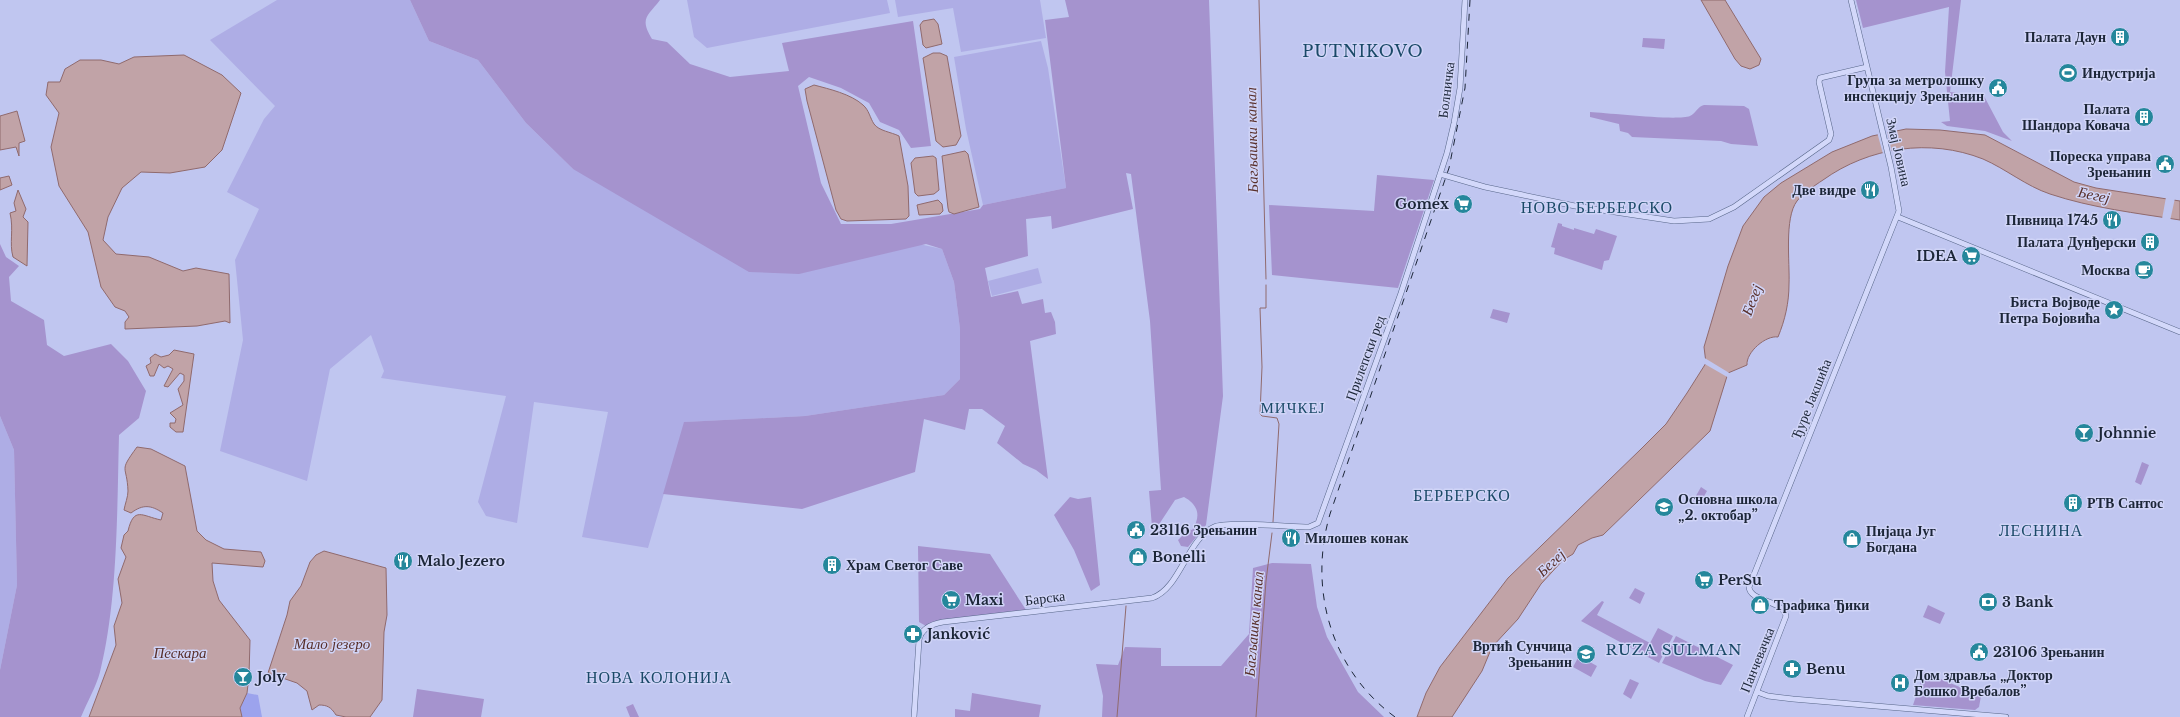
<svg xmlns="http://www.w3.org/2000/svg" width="2180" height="717" font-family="'Libre Baskerville',serif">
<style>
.farmland{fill:#aeade5}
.green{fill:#a593ce}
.sand{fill:#9ca3ed}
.water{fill:#c1a3a7;stroke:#906a6d}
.pier{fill:#c0c6f0}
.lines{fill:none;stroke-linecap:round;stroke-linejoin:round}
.stream{stroke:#906a6d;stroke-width:1}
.tertiary-casing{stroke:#576689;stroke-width:6}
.tertiary{stroke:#d3d8fa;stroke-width:5}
.rail{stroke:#1c2638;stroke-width:1;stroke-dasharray:7 7;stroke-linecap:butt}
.labels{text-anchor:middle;stroke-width:3;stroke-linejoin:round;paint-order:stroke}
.poi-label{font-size:14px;font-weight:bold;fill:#1c2638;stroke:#d0d4f7;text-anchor:start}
.street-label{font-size:14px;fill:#1c2638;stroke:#d0d4f7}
.water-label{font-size:15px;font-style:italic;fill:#59302b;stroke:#d0d4f7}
.neighbourhood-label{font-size:15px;letter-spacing:1px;fill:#1a4967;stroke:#d0d4f7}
.quarter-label{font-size:16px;letter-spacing:1px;fill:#1a4967;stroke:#d0d4f7}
</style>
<rect width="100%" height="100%" fill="#c0c6f0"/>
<path class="farmland" d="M277,0H410L429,41L478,60L526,123L573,169L942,249L954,282L960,329V379L944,395L805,416L685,422L648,548L582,537L608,412L534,402L517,523L486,516L478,502L506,396L381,378L384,371L371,335L330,369L307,481L220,451L243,340L235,260L259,209L227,192L264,119L275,106L210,40Z
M687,0H887L890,13L707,48L694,37Z
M895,0H1040L1046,38L961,52L953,8L898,17Z
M1041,41L1048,68L1066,188L983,205L966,129L954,57Z
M1038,268L1042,283L992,296L988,281Z
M0,416L14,450L17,585L0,670Z"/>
<path class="green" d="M410,0H660C648,16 639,18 652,39L667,42L690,64L730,77L789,71L782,43L913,21L931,146L911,148L899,130L880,122L869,103L841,88L809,77L798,86L821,183L841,224H891L980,209L983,205L1066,188L1045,20L1069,17L1065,0H1209L1223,396L1206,525L1188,547L1181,546L1178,540L1189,529L1192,530C1201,517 1199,505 1184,497L1175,500L1156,529L1152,527L1149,491L1161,490L1150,321L1131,174L1126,173L1133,209L1052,229L1051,216L1026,219L1028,256L985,268L991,297L1018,291L1022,304L1043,299L1045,313L1051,312L1055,322L1056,334L1030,341L1048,479L1036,470L1023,464L997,443L1005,426L982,409H969L965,430L924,419L915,472L802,509L663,494L684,422L805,416L944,395L960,379V329L954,282L942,249L926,244L799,274L749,272L573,169L526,123L478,60L429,41Z
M1856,0H1961L1950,92L1984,96L2003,132L2012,141L1985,131L1947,126L1941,122L1950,121L1945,72L1949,7L1863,28Z
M1643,38L1665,39L1664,49L1642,47Z
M1704,105L1744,106L1749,109L1758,146L1731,144L1721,141L1632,137L1628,133L1620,131L1619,124L1590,117V112C1609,113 1677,121 1690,116C1696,113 1698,106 1704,105Z
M1377,175L1434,180L1398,288L1272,275L1269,205L1374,211Z
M1558,223L1562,224V226L1574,230V228L1594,234L1596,229L1617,236L1609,260L1604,261L1602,270L1554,254L1555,248L1551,247Z
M0,244L6,257L19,266L9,277L11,301L44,320L47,345L64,356L111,344L128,361L146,391L139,418L119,435C117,509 118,600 100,672C96,687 87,702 81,717H0V670L17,585L14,450L0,416Z
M1493,309L1510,313L1507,323L1490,318Z
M2142,462L2149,465L2141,485L2135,482Z
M1701,487L1707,491L1699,505L1693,501Z
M1070,497L1078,499L1091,497L1100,585L1091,591L1074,550L1054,515Z
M918,546L990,554L1026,610L926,626L919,622Z
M1272,563L1311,564L1317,607L1327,637L1358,692L1384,717H1102L1103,696L1096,664L1118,665L1125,647L1161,648V666H1221L1249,634L1253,568Z
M1635,588L1645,593L1640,604L1629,598Z
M1602,601L1604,602L1597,615L1650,643L1658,628L1673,636L1659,663L1581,621Z
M1928,605L1945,613L1940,624L1923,617Z
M1676,636L1733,665L1721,685L1705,681L1662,663Z
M1579,656L1597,666L1591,677L1573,667Z
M1924,672L1981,696L1979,707L1975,710L1913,705Z
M1630,679L1639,683L1631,699L1623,694Z
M417,689L484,699L481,717H413Z
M972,693L1041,705L1039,717H955V709L970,711Z
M633,704L639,717H630L626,707Z"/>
<path class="sand" d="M247,693L258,695L262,717H242L240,708Z"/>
<path class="water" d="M1701,0H1725L1761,59L1759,65L1750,69L1741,66L1735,59Z
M934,19L938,24L942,44L926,48L923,45L920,25L923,21Z
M933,53H940L947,56L961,136L956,145L943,147L936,141L924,64L923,58Z
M184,55L222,75L241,93L222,150L205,167L170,173L141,172L122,188L108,217L103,240L116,254L149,257L183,271L196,268L229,274L230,323L225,321L197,326L125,329V322L129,317L125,311L115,307L101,287L88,232L59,186L51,147L59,113L46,95L48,82H60L65,69L80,60H101L119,64L134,57Z
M814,85C829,89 851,94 863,105C869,110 870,118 874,124C879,131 891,132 899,136L908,186L909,216L906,219L847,221L841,219L836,210L807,101L805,89Z
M17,111L25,141L19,143V156L16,147L0,150V116Z
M1906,129L1940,130L1985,135L2074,182L2096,188L2180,201V220C2136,213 2092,208 2050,194C2026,186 2006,169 1983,159C1930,138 1869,147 1823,180C1814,186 1803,193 1797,201C1784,218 1790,263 1789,284C1789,303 1785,320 1778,337C1766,335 1746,352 1747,365L1728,373L1710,431L1603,535L1592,538L1578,545L1573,554L1563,560L1541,584L1518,619L1492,647L1482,671L1452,717H1417L1426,693L1440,667L1508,578L1641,449L1666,424L1687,393L1706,363L1704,347L1728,266L1743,226L1764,197L1781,183L1832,152L1872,136Z
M965,151L968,154L979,207L954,214L949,212L948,208L942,156Z
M933,156L936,158L939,190L934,194L918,196L915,193L911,163L915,158Z
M9,176L12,185L0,190V178Z
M18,190L26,209L23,217L28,222L27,266L13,257C9,243 14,230 10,213L16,211L14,203Z
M938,200L942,204L943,211L940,214L919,215L917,205Z
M174,350L194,354L183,432H176L170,427V423H175L176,419L170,413L183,405L178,389L184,381V375L180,373L168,387L164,386L173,369L168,366L164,368L159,364L154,376H150L146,366L151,363L150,358L155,354L161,357L169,355Z
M137,447L151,449L185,466L197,531L206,540L224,549L261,552L265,561L263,567L212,563L213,581L219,600L250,640L249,676L247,693L240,708L242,717H89L116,645L114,626L122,603L118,579L126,557L121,548L124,535L128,531C134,506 142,516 161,520L163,513C151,505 143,504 131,513L124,510C125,504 128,497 128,491C127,464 118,473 137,447Z
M324,551L386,568L387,615L384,632L382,700L370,717H346L336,715C331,707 327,705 319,705L312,710L307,691L297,683L268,673L287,615L290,601L301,586L310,562L316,555Z"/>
<path class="pier" d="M1887,130L1892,152L1883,154L1877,132Z
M2166,197L2175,198L2170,221L2162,219Z
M1703,357L1731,374L1729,378L1703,363Z"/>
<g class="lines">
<path class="stream" d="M1259,0L1266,279
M1266,285V308H1260L1262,367L1260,414L1262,416L1277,418L1279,424L1273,522
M1117,717L1126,606
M1256,717L1266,581L1272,533"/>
<defs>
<path id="tertiary" d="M1440,174L1485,187L1575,206L1674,221L1709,219L1734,207L1829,140L1831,134L1819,82L1820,78L1867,67
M1898,217L2180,332
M1757,692L1768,696L1793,699L2006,717
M914,717L919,640C921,628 932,624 943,622L1152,598C1180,589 1187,539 1214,527C1227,521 1290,527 1309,527L1318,523L1401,293L1447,153L1454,123L1460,88L1465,0
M1747,717L1786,616C1783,600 1750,602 1749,587L1899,211L1891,167L1851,0"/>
</defs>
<use href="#tertiary" class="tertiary-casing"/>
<use href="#tertiary" class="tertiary"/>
<path class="rail" d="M1395,717C1331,670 1308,589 1330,514L1449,168L1465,88L1470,0"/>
</g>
<defs>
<symbol id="building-disc" viewBox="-11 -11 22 22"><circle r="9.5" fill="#25879b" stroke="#d0d4f7"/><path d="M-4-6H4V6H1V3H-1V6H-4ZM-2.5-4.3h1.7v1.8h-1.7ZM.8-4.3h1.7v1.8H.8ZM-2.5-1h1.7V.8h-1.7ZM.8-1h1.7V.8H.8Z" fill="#fff"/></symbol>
<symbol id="stadium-disc" viewBox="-11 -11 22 22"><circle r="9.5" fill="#25879b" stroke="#d0d4f7"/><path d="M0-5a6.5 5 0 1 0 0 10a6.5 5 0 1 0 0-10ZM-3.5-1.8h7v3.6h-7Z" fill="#fff"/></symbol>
<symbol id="civic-disc" viewBox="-11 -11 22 22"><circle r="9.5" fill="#25879b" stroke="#d0d4f7"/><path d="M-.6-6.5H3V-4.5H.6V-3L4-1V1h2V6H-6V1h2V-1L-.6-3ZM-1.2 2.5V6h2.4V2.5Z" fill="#fff"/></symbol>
<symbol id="restaurant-disc" viewBox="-11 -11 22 22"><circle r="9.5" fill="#25879b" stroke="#d0d4f7"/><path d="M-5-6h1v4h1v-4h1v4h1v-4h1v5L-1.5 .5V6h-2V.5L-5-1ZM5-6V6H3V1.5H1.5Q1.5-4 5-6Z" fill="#fff"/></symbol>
<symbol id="supermarket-disc" viewBox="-11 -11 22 22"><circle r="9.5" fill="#25879b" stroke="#d0d4f7"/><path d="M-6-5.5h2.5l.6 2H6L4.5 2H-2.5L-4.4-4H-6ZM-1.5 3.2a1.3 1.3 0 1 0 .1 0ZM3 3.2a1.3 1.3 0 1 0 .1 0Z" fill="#fff"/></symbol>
<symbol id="cafe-disc" viewBox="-11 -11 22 22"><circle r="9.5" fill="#25879b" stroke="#d0d4f7"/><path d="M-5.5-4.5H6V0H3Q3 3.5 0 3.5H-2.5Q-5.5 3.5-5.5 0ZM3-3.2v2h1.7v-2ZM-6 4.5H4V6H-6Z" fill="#fff"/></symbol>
<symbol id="sight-disc" viewBox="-11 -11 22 22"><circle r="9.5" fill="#25879b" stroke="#d0d4f7"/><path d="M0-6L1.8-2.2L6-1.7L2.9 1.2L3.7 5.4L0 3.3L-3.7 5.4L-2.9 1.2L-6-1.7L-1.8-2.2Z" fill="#fff"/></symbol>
<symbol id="bar-disc" viewBox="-11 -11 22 22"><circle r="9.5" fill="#25879b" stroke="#d0d4f7"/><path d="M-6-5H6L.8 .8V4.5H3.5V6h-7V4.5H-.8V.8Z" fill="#fff"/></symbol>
<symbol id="school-disc" viewBox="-11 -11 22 22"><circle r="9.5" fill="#25879b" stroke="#d0d4f7"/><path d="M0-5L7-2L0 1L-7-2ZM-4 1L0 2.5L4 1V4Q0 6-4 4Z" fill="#fff"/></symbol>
<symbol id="shop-disc" viewBox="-11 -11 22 22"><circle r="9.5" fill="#25879b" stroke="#d0d4f7"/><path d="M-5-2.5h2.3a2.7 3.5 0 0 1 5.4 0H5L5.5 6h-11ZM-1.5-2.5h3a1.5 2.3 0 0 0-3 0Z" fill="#fff"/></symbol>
<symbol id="bank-disc" viewBox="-11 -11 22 22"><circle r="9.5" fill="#25879b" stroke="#d0d4f7"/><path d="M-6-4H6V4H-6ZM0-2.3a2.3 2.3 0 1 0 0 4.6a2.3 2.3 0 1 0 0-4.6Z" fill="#fff"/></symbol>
<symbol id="pharmacy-disc" viewBox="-11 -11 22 22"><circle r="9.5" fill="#25879b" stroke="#d0d4f7"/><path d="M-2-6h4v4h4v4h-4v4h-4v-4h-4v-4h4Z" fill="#fff"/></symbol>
<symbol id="hospital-disc" viewBox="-11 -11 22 22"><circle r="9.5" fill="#25879b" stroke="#d0d4f7"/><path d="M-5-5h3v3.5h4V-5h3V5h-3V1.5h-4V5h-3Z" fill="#fff"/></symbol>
</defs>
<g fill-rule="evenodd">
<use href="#building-disc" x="2109" y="26" width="22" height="22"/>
<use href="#stadium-disc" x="2057" y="62" width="22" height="22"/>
<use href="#civic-disc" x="1987" y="77" width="22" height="22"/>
<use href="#building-disc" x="2133" y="106" width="22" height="22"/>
<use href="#civic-disc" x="2154" y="153" width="22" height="22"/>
<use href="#restaurant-disc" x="1859" y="179" width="22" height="22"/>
<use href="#supermarket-disc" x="1452" y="193" width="22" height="22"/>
<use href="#restaurant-disc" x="2101" y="209" width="22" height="22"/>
<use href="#building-disc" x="2139" y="231" width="22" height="22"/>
<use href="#supermarket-disc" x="1960" y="245" width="22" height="22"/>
<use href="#cafe-disc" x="2133" y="259" width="22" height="22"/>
<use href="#sight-disc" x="2103" y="299" width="22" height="22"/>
<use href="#bar-disc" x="2073" y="422" width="22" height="22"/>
<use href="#building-disc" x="2062" y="492" width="22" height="22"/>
<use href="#school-disc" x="1653" y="496" width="22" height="22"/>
<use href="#civic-disc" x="1125" y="519" width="22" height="22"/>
<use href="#restaurant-disc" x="1280" y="527" width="22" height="22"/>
<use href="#shop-disc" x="1841" y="528" width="22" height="22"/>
<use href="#shop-disc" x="1127" y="546" width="22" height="22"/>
<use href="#restaurant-disc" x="392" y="550" width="22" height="22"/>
<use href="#building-disc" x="821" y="554" width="22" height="22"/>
<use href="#supermarket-disc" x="1693" y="569" width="22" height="22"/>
<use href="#supermarket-disc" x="940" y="589" width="22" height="22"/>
<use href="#bank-disc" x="1977" y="591" width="22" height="22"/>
<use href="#shop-disc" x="1749" y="594" width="22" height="22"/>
<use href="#pharmacy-disc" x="902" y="623" width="22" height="22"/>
<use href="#civic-disc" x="1968" y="641" width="22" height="22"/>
<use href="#school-disc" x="1575" y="643" width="22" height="22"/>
<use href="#pharmacy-disc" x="1781" y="658" width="22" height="22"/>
<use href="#bar-disc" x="232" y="666" width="22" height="22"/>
<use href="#hospital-disc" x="1889" y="672" width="22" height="22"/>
</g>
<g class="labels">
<g class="poi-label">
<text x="2106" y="42" text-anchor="end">Палата Даун</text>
<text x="2082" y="78">Индустрија</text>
<text x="1984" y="85" text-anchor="end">Група за метролошку<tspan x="1984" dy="16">инспекцију Зрењанин</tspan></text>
<text x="2130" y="114" text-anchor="end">Палата<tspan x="2130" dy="16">Шандора Ковача</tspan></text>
<text x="2151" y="161" text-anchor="end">Пореска управа<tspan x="2151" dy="16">Зрењанин</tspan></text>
<text x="1856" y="195" text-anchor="end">Две видре</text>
<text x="1449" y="209" text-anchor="end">Gomex</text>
<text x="2098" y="225" text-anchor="end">Пивница 1745</text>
<text x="2136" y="247" text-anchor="end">Палата Дунђерски</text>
<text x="1957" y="261" text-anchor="end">IDEA</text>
<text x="2130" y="275" text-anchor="end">Москва</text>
<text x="2100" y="307" text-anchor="end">Биста Војводе<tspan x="2100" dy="16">Петра Бојовића</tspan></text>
<text x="2098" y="438">Johnnie</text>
<text x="1678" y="504">Основна школа<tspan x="1678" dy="16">„2. октобар”</tspan></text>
<text x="2087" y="508">РТВ Сантос</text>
<text x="1150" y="535">23116 Зрењанин</text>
<text x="1866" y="536">Пијаца Југ<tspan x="1866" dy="16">Богдана</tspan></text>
<text x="1305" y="543">Милошев конак</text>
<text x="1152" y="562">Bonelli</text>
<text x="417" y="566">Malo Jezero</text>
<text x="846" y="570">Храм Светог Саве</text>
<text x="1718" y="585">PerSu</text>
<text x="965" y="605">Maxi</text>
<text x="2002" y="607">3 Bank</text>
<text x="1774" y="610">Трафика Ђики</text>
<text x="927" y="639">Janković</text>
<text x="1572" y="651" text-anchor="end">Вртић Сунчица<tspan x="1572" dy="16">Зрењанин</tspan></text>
<text x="1993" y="657">23106 Зрењанин</text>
<text x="1806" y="674">Benu</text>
<text x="1914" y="680">Дом здравља „Доктор<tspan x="1914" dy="16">Бошко Вребалов”</tspan></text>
<text x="257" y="682">Joly</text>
</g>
<g class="street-label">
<text transform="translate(1446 90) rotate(-83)" y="5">Болничка</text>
<text transform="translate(1899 152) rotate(77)" y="5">Змај Јовина</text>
<text transform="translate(1365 358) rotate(-70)" y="5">Прилепски ред</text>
<text transform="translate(1811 399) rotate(-68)" y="5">Ђуре Јакшића</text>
<text transform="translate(1045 598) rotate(-7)" y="5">Барска</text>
<text transform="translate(1757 660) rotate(-68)" y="5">Панчевачка</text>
</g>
<g class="water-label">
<text transform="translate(1252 140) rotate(-91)" y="5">Багљашки канал</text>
<text transform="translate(2094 195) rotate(12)" y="5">Бегеј</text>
<text transform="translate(1752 300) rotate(-69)" y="5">Бегеј</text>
<text transform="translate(1551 563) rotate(-43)" y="5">Бегеј</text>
<text transform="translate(1254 624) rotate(-85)" y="5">Багљашки канал</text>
<text x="332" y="649">Мало језеро</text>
<text x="180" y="658">Пескара</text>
</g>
<g class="neighbourhood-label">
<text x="1293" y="413">МИЧКЕЈ</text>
<text x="1674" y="655">RUZA SULMAN</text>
</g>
<g class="quarter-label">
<text x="1363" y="57">PUTNIKOVO</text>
<text x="1597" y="213">НОВО БЕРБЕРСКО</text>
<text x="1462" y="501">БЕРБЕРСКО</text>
<text x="2041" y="536">ЛЕСНИНА</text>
<text x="659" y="683">НОВА КОЛОНИЈА</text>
</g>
</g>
</svg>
